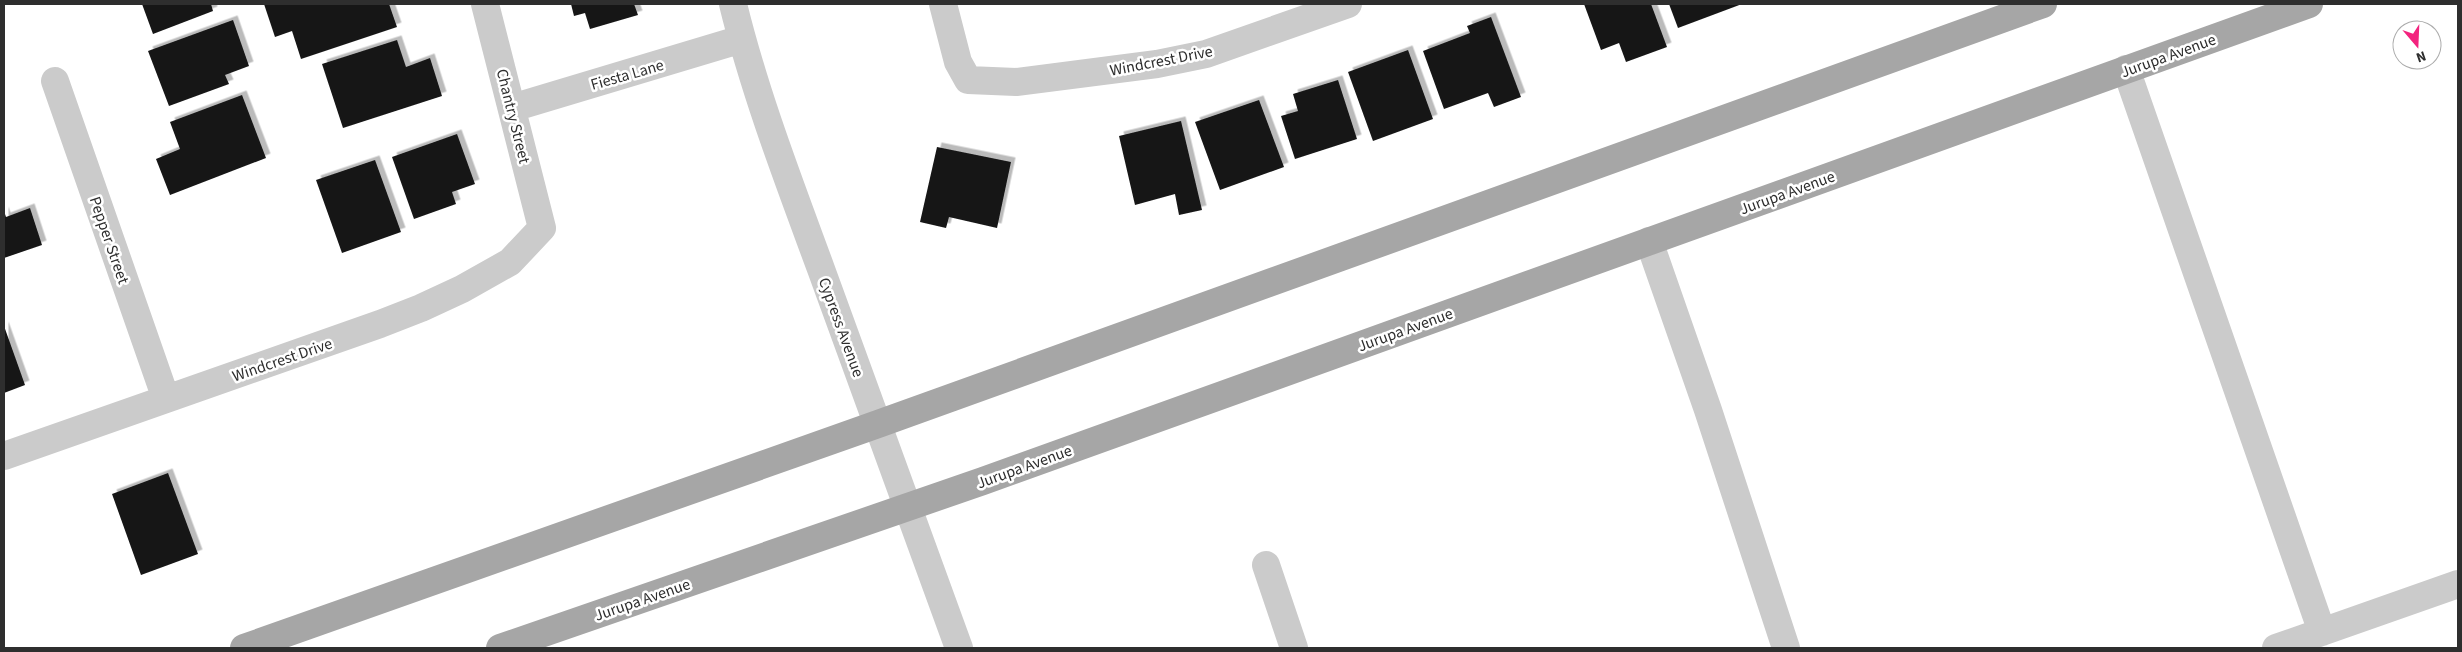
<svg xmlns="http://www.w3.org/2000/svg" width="2462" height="652" font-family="'Source Sans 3',sans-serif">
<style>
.building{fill:#151515;filter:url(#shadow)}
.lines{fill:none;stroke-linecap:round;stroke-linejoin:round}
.minor{stroke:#cbcbcb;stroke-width:28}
.major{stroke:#a6a6a6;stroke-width:28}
.labels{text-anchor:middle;stroke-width:5;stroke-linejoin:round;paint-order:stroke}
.street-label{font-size:16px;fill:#2e2e2e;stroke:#fff}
</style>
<defs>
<filter id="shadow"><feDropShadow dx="4.5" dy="-4.5" stdDeviation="0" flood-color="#0004"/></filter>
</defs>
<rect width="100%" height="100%" fill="#fff"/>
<path class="building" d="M142,4H211L213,11L153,34Z
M264,4H389L397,27L301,59L292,31L275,37Z
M571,4H634L638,15L590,29L585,13L574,16Z
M1584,4H1651L1667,47L1626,62L1619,43L1601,50Z
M1669,4H1742L1678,28Z
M1491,17L1521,97L1494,107L1488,93L1444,109L1423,51L1470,33L1467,26Z
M233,20L249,66L225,75L229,84L169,106L148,51Z
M397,40L406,67L430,58L442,96L343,128L322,64Z
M1408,50L1433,119L1373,141L1348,72Z
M1338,80L1357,139L1295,159L1281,116L1298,111L1293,94Z
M242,95L266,158L170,195L156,159L180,149L170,122Z
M1259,100L1284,167L1220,190L1195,122Z
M1181,121L1202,210L1179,215L1175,194L1135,205L1119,136Z
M457,134L475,184L452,192L456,204L414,219L392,157Z
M937,147L1011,162L997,228L949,217L946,228L920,222Z
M375,160L401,232L342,253L316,180Z
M30,208L42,245L4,258V211L6,217Z
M4,326L25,385L4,393Z
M168,473L198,554L141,575L112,494Z"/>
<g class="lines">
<path class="minor" d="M733,4C755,94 789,182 821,269C867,395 914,521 959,648
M943,4L958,62L968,80L1016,82L1157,64L1206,54L1348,4
M2126,69L2322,632
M55,81L166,399
M512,108L742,39
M1649,241L1708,410L1786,648
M4,456L380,324L421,308L462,289L510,262L542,228L485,4
M1266,565L1294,648
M2276,648L2458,584"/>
<path class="major" d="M244,648L878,424L2043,4
M500,648L983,481L2309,4"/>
</g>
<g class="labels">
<g class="street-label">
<text transform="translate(2168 55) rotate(-20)" y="6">Jurupa Avenue</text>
<text transform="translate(1161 60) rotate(-11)" y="6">Windcrest Drive</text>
<text transform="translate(627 74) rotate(-16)" y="6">Fiesta Lane</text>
<text transform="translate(514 116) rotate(76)" y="6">Chantry Street</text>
<text transform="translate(1787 192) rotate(-20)" y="6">Jurupa Avenue</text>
<text transform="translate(110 240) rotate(71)" y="6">Pepper Street</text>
<text transform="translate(842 327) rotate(70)" y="6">Cypress Avenue</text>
<text transform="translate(1405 329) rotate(-20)" y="6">Jurupa Avenue</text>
<text transform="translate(282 359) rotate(-19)" y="6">Windcrest Drive</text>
<text transform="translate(1024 466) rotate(-20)" y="6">Jurupa Avenue</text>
<text transform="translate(642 599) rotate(-19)" y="6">Jurupa Avenue</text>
</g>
</g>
<rect width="2462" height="652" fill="none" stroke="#2e2e2e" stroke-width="10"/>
<g transform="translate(2417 45) rotate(161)"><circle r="24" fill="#ffffff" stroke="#ababab"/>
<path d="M0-4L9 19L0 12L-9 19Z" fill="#f3237e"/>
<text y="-8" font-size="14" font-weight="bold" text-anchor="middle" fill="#2e2e2e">N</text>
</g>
</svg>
